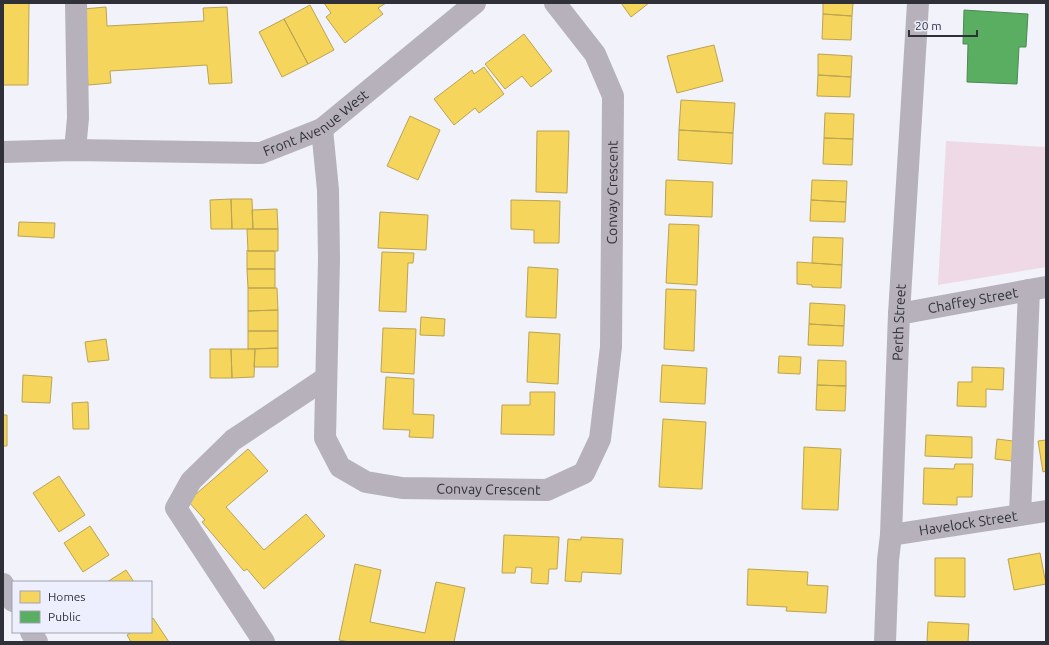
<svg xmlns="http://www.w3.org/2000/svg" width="1049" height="645" font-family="Ubuntu,sans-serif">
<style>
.green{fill:#efd9e7}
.homes{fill:#f6d55c;stroke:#bba451}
.public{fill:#5aae61;stroke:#4d8855}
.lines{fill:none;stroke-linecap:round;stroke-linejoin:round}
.minor{stroke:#b6b1bb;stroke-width:22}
.major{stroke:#b8b3be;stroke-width:22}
.labels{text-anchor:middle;stroke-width:4;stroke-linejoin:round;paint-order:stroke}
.street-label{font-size:14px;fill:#303138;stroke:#edeffe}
</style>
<rect width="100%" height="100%" fill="#f1f2fa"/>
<path class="green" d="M946,141L1046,147V267L938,285Z"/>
<path class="homes" d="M3,3H29L28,85H3Z
M324,3H386L378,8L383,14L345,43L326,17L331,13Z
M621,3H649L631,17Z
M823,3H853L852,16L823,14Z
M310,5L334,50L308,64L284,19Z
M106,7L107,26L204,21L203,8L227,7L232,83L209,84L207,65L110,71L111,83L88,85L83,9Z
M823,14L852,16L851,40L822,39Z
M284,19L308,64L282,77L259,32Z
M524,34L552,71L531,87L522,76L505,89L485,64Z
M714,45L723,81L677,93L667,56Z
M818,54L852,56L851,77L818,75Z
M484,67L504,94L479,113L475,108L454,125L434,99L472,70L474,74Z
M818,75L851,77L850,97L817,96Z
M681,100L735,103L733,133L679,130Z
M825,113L854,114L853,139L824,138Z
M410,116L440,130L418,180L387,166Z
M679,130L733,133L732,164L678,160Z
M537,131H569L567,193L536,192Z
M824,138L853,139L852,165L823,164Z
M666,180L713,182L712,217L665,215Z
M812,180L847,181L846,202L811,200Z
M231,199L232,229H211L210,200Z
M231,199H252L253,229H232Z
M511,200L560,201L559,243H534V230L511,229Z
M811,200L846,202L845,222L810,221Z
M277,209L278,229H253L252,210Z
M380,212L428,215L426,250L378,248Z
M19,222L55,223L54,238L18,236Z
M669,224L699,225L697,285L666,283Z
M247,229H278V251H248Z
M813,237L843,238L842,265L812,263Z
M247,250L248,251H275V269H247Z
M382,252L414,253L413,263H408L406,312L379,311Z
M797,262L842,265L841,288L812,287V285L797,284Z
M528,267L558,269L556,318L526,317Z
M247,269H275V288H248Z
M248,288H277L278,310L248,311Z
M666,289L696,290L694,351L664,349Z
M810,303L845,305L844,326L809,324Z
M278,310V331H248V311Z
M421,317L445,319L444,336L420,335Z
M809,324L844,326L843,346L808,345Z
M383,328L416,329L414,374L381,372Z
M248,331H278V348L248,349Z
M529,332L560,334L558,384L527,382Z
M106,339L109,360L88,362L85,342Z
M278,348V367H254L255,349Z
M210,349H231L232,378H210Z
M231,349H255L254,377L232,378Z
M779,356L801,357L800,374L778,373Z
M818,360L846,361V386L817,385Z
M662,365L707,368L705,404L660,402Z
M972,367L1004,368L1003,390L986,389V407L957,406L958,382H972Z
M23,375L52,377L50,403L22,402Z
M386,377L414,379L413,414L434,415L433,438L409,437L410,430L383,429Z
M817,385L846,386L845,411L816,410Z
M530,392H555L554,435L501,434L502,405H530Z
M88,402L89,429H73L72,403Z
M3,415H7V446H3Z
M663,419L706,422L702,489L659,487Z
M926,435L972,437V458L925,456Z
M997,439L1013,441L1012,461L995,459Z
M1046,440V471L1043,472L1038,441Z
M804,447L841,449L838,510L802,509Z
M248,449L268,471L226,507L264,550L306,514L325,536L264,589L247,569L244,571L202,522L205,520L188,501Z
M955,464H973L972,497H957V505L923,504L924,468L954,469Z
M59,476L85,515L59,532L33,493Z
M90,526L109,555L83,572L64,543Z
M504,535L559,537L557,569H549L548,584L531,583L532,568L516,567L515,573H502Z
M581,537L623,539L621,574L582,572L581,582L565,581L568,539L581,540Z
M1040,553L1046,584L1014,590L1008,559Z
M935,558H965V597L935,596Z
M355,564L381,570L370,622L425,633L436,582L465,588L454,642H350L339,640Z
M748,569L808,572L807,585L828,586L826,613L786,611L787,607L747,605Z
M126,570L134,582H107Z
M153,618L169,642H131L127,635L132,632H151V620Z
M928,622L969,624L968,642H927Z"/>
<path class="public" d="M964,10L1028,14L1026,47H1019L1017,84L967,82L968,44H963Z"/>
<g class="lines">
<g class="minor">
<path id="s1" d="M322,129L328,190L329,259L325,438L340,467L366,482L402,488L547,490L584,473L600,439L611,347L613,96L595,54L555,3"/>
<path d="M75,150L78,118L76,3"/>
<path id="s2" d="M3,152L75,150L261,153L322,129L475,3"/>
<path id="s3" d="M899,314L1046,287"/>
<path d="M1020,515L1029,290"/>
<path id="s4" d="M891,535L1046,511"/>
<path d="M264,642L176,508L191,481L233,440L326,378"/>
<path id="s5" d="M885,642L888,560L891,535L899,314L918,3"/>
</g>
<path class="major" d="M3,584L13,601
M31,632L37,642"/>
</g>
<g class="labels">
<g class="street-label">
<text dy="5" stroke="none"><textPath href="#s2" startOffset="321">Front Avenue West</textPath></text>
<text dy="5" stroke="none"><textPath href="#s1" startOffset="879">Convay Crescent</textPath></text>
<text dy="5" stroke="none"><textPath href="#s3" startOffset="75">Chaffey Street</textPath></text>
<text dy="5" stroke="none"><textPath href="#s5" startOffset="320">Perth Street</textPath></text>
<text dy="5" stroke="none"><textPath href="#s1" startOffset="495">Convay Crescent</textPath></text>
<text dy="5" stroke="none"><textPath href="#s4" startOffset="78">Havelock Street</textPath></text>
</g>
</g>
<rect width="1049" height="645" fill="none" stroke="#303138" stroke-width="8"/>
<rect x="12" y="581" width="140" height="52" fill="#edeffe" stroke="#a1a3af"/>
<rect x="20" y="591" width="20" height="12" fill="#f6d55c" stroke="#a1a3af"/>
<text x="48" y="601" font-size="12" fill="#303138">Homes</text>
<rect x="20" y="611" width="20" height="12" fill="#5aae61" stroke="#a1a3af"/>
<text x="48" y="621" font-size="12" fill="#303138">Public</text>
<path d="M909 30v6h68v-6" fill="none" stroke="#303138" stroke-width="2"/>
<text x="915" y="30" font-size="12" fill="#303138" stroke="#edeffe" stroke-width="3" paint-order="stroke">20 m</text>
</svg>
